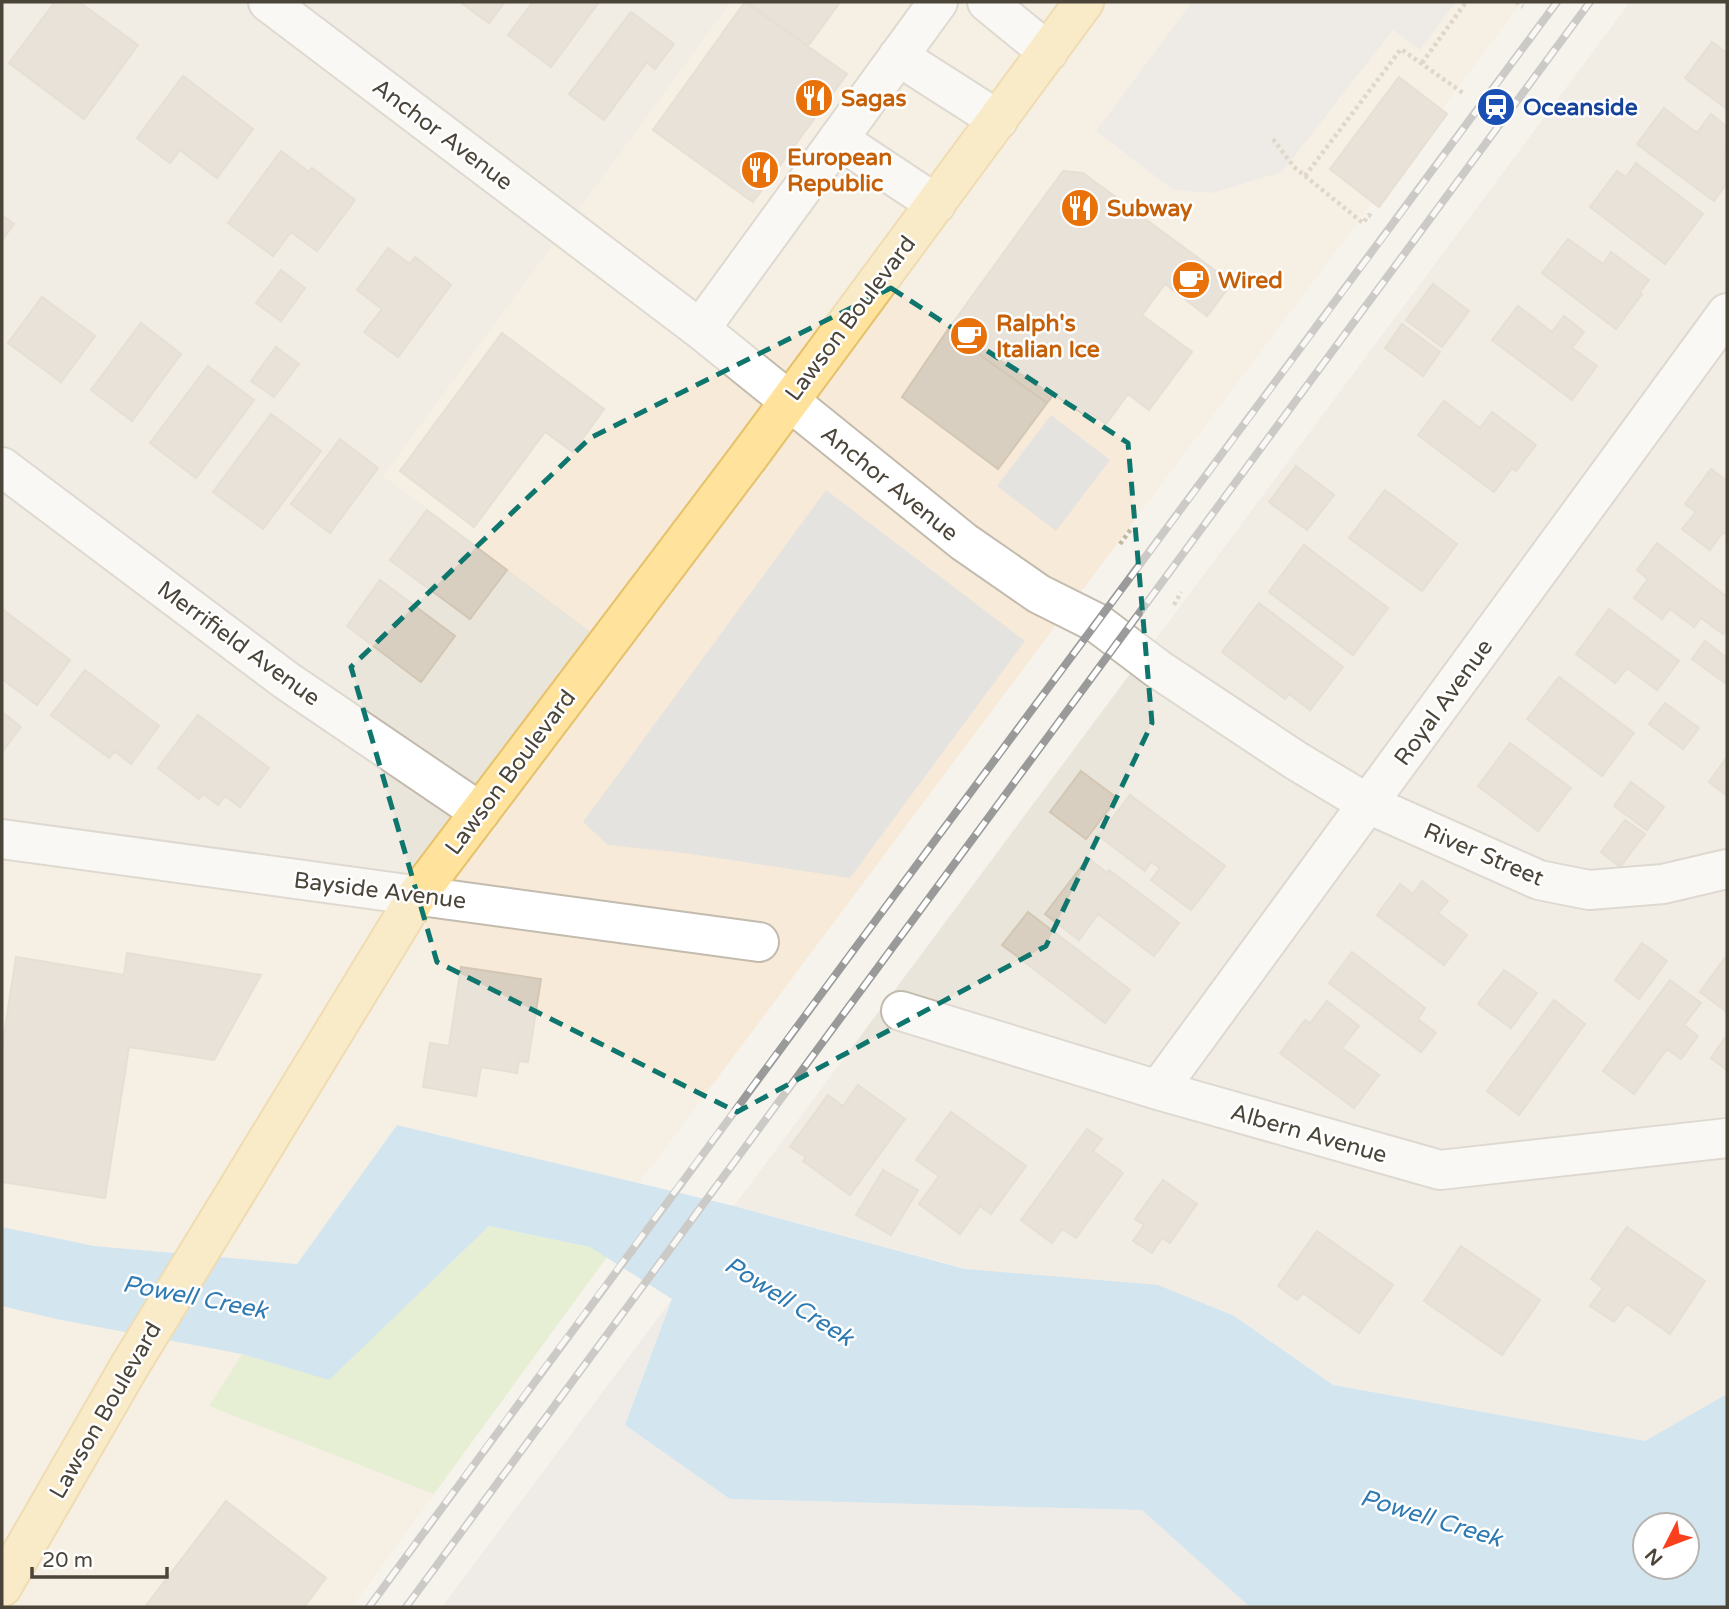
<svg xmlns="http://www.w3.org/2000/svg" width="1729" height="1609" font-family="'Varela Round',sans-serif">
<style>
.residential{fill:#eae5da}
.commercial{fill:#f7ead8}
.industrial{fill:#e6e2dd}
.green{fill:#d2eab5}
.parking{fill:#e5e3e0}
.water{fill:#a9d4f2;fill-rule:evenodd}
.building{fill:#d8cfc1;stroke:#d3c7b4;stroke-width:2}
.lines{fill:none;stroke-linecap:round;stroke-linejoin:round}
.minor-casing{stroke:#c2bbae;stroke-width:42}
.major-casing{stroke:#e6c16a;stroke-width:42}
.path{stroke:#c4b79f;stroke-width:4.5;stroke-dasharray:3.5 3.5;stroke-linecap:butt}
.minor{stroke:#fff;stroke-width:38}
.major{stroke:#ffe39c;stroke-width:38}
.rail-casing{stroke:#9a9a9a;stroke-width:8}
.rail{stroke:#fff;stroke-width:5;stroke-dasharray:16;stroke-linecap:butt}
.marked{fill:none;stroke:#0f766e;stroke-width:5;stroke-dasharray:14 9;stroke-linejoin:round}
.labels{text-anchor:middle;stroke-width:5;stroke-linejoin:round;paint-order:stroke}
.food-label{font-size:23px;font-weight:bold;fill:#c56008;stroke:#fff;text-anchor:start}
.transit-label{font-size:23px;font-weight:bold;fill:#164399;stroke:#fff;text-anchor:start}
.street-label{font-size:23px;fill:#4b4439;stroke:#fff}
.water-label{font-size:24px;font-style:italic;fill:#2e7ab2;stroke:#fff}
</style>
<rect width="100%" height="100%" fill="#f6f3ec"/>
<path class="residential" d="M2,2H731L384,476L602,640L415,879L2,844Z
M1630,2H1727V1394L1645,1441L1333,1385L1234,1316L972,1270L734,1206Z"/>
<path class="commercial" d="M731,2H1522L639,1183L397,1125L297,1264L94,1246L2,1227V844L416,879L602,640L383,476Z
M2,1302L242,1354L210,1406L434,1494L352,1607H2Z"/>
<path class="industrial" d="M672,1299L625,1425L730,1499L1142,1510L1250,1607H442Z"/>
<path class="green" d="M489,1226L590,1247L607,1257L434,1494L209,1406L242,1354L329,1379Z"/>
<path class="parking" d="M1192,2H1456L1420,50L1393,30L1282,172L1213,193L1173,190L1096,131Z
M1051,415L1110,460L1056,531L997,486Z
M826,490L1025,641L850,878L684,853L608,845L583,822Z"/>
<path class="water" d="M397,1125L734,1206L965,1269L1158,1285L1234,1316L1333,1385L1645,1441L1727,1394V1607H1250L1142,1510L730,1499L625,1425L672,1299L590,1247L489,1226L329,1380L242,1354L56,1319L2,1306V1227L94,1246L297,1264ZM1645,1525H1687V1567H1645Z"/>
<path class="building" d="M55,2H79L138,45L84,119L9,63Z
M460,2H505L489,23Z
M533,2H599L551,67L508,35Z
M745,2L847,74L753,202L653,130Z
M746,2H840L808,46Z
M631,12L674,44L655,69L647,62L604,120L569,94Z
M1712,42L1727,53V109L1685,78Z
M183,76L253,129L217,178L180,150L170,163L137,138Z
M1399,77L1447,114L1379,207L1330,169Z
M1664,108L1697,133L1711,114L1727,127V148L1724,153L1727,156V183L1714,201L1637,144Z
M281,151L309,172L312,168L355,200L317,251L291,232L273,256L228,223Z
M1636,163L1703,214L1665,264L1590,207L1617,171L1626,177Z
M1063,171L1083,173L1232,283L1207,316L1165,284L1142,315L1192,352L1149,410L1128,394L1106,424L1089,412L1086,416L1054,394L1047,403L947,331Z
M2,215L14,224L2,240Z
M1568,239L1603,264L1611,252L1649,280L1640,292L1642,294L1616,329L1542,273Z
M388,248L410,264L415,257L451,285L398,357L364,332L382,309L357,290Z
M281,270L305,288L281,321L256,303Z
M1433,284L1469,311L1442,347L1406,320Z
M42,297L95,336L61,382L8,343Z
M1518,306L1552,332L1564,316L1584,332L1572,348L1597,366L1572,400L1492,340Z
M141,323L181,354L132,421L91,390Z
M1402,324L1440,352L1423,376L1385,348Z
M947,331L1047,403L998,469L902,397Z
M502,333L604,409L573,452L545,432L474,527L400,471Z
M276,347L299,364L274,397L251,381Z
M208,366L254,400L196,478L150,443Z
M1444,401L1480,428L1492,412L1536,445L1516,471L1512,468L1494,492L1418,435Z
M271,414L321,451L263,529L213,492Z
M340,439L378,468L330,533L291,504Z
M1296,466L1334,495L1307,530L1269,502Z
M1711,469L1727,481V535L1723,532L1710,550L1682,529L1696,512L1685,504Z
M1385,490L1457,544L1422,591L1349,538Z
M427,510L507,570L470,619L390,560Z
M1657,543L1727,597V628L1723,634L1701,618L1694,627L1670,609L1662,619L1634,598L1648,579L1637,570Z
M1304,545L1388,608L1353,655L1269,592Z
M380,580L455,636L421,682L347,626Z
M1259,603L1343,667L1310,710L1289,694L1285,699L1222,652Z
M2,609L70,660L37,705L2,679Z
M1609,609L1679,661L1657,690L1627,668L1615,683L1576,654Z
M1705,641L1727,658V679L1725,683L1692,659Z
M85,670L159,726L131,764L115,751L109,758L51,715Z
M1559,677L1634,733L1602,776L1527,719Z
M1665,703L1699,728L1683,749L1649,724Z
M2,712L21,727L2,752Z
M198,715L269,768L240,807L225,796L218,805L203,794L199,799L158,768Z
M1510,743L1571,788L1538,831L1478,786Z
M1727,757V796L1709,782Z
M1081,771L1117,798L1086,839L1050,812Z
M1631,782L1664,807L1647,830L1614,806Z
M1130,795L1225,866L1191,910L1151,880L1160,868L1151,862L1145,871L1099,836Z
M1625,820L1645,834L1620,867L1601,852Z
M1088,858L1107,873L1109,870L1179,923L1154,956L1098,914L1079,940L1045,914Z
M1422,881L1448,901L1438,913L1467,935L1444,965L1377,915L1400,884L1413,894Z
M1028,912L1130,990L1105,1023L1002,945Z
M1642,943L1667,961L1639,999L1615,980Z
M1352,952L1425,1008L1418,1019L1436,1033L1421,1052L1329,983Z
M127,953L261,975L214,1060L129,1047L105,1198L2,1182V1048L16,957L124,975Z
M1727,955V1012L1700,992Z
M461,967L541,979L528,1062L519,1061L517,1073L481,1067L476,1096L423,1087L430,1043L449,1046Z
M1504,970L1537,993L1511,1028L1478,1004Z
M1670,980L1701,1003L1684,1025L1698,1036L1681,1059L1667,1049L1634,1094L1603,1071Z
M1554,1000L1585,1024L1519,1115L1487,1091Z
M1327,1001L1359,1026L1342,1048L1379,1075L1354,1108L1280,1053L1305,1020L1310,1023Z
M1727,1035V1070L1711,1058Z
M858,1085L905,1119L850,1195L803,1161L806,1157L790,1147L828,1095L843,1106Z
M951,1112L1026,1166L991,1214L980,1206L960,1234L919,1204L939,1176L916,1160Z
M1087,1129L1102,1139L1093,1151L1123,1173L1076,1238L1062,1229L1052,1243L1021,1220Z
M883,1170L918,1190L891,1235L856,1215Z
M1163,1180L1197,1204L1170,1243L1162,1238L1152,1253L1133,1241L1144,1225L1135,1219Z
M1627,1227L1705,1281L1670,1334L1627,1304L1614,1322L1590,1306L1603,1288L1591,1279Z
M1317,1231L1393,1285L1359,1333L1303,1293L1297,1300L1278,1286Z
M1461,1246L1540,1300L1502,1355L1424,1301Z
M226,1501L326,1578L304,1607H145Z"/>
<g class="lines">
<defs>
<path id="minor" d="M268,2L700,329L964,542L1039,594L1097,623L1158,669L1295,760L1368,804L1539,880L1589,890L1663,884L1727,869
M987,2L1048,52
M898,56L998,120
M838,139L936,204
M700,329L938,2
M2,467L287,681L480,812
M2,839L759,942
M901,1011L1158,1090L1440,1170L1727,1138
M1158,1090L1727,313"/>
<path id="major" d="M2,1587L129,1367L418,894L749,456L1084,2"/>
</defs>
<use href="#minor" class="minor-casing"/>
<use href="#major" class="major-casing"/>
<path class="path" d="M1516,2L1523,7
M1422,63L1466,2
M1273,139L1294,167L1363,223L1369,215L1372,217
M1305,176L1401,49L1463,93
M1120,544L1131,529
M1174,605L1181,592"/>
<use href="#minor" class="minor"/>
<use href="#major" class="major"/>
<defs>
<path id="rail" d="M369,1607C762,1070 1162,537 1557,2
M406,1607L1590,2"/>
</defs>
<use href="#rail" class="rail-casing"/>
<use href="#rail" class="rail"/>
</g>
<path d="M0 0H1729V1609H0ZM891,288L1128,443L1152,723L1046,946L737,1112L437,962L351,667L590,438Z" fill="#f6f3ec" fill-opacity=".55" fill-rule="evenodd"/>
<path class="marked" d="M891,288L1128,443L1152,723L1046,946L737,1112L437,962L351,667L590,438Z"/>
<defs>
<symbol id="restaurant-disc" viewBox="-11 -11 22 22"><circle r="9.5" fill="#e8710a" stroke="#fff"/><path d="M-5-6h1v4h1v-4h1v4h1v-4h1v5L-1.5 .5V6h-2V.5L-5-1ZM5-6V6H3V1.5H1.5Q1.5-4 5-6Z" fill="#fff"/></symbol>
<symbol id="station-disc" viewBox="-11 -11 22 22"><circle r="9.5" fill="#1a4fb4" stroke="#fff"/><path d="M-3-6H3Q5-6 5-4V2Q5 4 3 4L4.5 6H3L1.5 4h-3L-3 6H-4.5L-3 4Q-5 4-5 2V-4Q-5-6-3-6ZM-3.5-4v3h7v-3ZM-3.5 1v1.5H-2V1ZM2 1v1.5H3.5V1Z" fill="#fff"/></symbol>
<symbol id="cafe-disc" viewBox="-11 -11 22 22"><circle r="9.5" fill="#e8710a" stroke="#fff"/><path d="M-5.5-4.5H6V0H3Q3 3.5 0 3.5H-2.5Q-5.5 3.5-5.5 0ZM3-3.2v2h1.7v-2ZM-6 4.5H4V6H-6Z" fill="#fff"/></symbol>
</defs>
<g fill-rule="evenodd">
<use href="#restaurant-disc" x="792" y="76" width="44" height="44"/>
<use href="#station-disc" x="1474" y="85" width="44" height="44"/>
<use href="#restaurant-disc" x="738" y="148" width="44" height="44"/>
<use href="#restaurant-disc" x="1058" y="186" width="44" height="44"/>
<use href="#cafe-disc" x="1169" y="258" width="44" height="44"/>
<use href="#cafe-disc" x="947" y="314" width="44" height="44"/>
</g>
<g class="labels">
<g class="food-label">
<text x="841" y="106">Sagas</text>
<text x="787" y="165">European<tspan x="787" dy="26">Republic</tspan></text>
<text x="1107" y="216">Subway</text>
<text x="1218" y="288">Wired</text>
<text x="996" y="331">Ralph's<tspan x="996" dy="26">Italian Ice</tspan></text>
</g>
<g class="transit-label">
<text x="1523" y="115">Oceanside</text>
</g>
<g class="street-label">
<text transform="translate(443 134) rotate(37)" y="8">Anchor Avenue</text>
<text transform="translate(850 318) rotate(-53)" y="8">Lawson Boulevard</text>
<text transform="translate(890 483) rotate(39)" y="8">Anchor Avenue</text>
<text transform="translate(239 643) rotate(36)" y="8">Merrifield Avenue</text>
<text transform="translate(1443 702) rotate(-54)" y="8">Royal Avenue</text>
<text transform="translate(510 772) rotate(-53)" y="8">Lawson Boulevard</text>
<text transform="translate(1484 854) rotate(23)" y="8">River Street</text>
<text transform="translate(380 890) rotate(7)" y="8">Bayside Avenue</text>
<text transform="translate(1309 1133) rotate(16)" y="8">Albern Avenue</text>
<text transform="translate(105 1410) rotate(-60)" y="8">Lawson Boulevard</text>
</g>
<g class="water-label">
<text transform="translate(195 1297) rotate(11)" y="8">Powell Creek</text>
<text transform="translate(789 1301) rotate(32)" y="8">Powell Creek</text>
<text transform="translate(1431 1518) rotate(17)" y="8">Powell Creek</text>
</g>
</g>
<rect width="1729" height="1609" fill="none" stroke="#4b4439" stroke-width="7"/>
<g transform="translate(1666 1546) rotate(228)"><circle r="33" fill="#ffffff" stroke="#b7b4b0" stroke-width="2"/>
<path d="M0-5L12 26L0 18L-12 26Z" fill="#fc3f1d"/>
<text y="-10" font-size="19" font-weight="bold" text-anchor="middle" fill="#4b4439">N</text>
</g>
<path d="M32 1567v10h135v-10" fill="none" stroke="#4b4439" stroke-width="3.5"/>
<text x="42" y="1567" font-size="21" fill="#4b4439" stroke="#ffffff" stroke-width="5" paint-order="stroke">20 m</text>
</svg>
